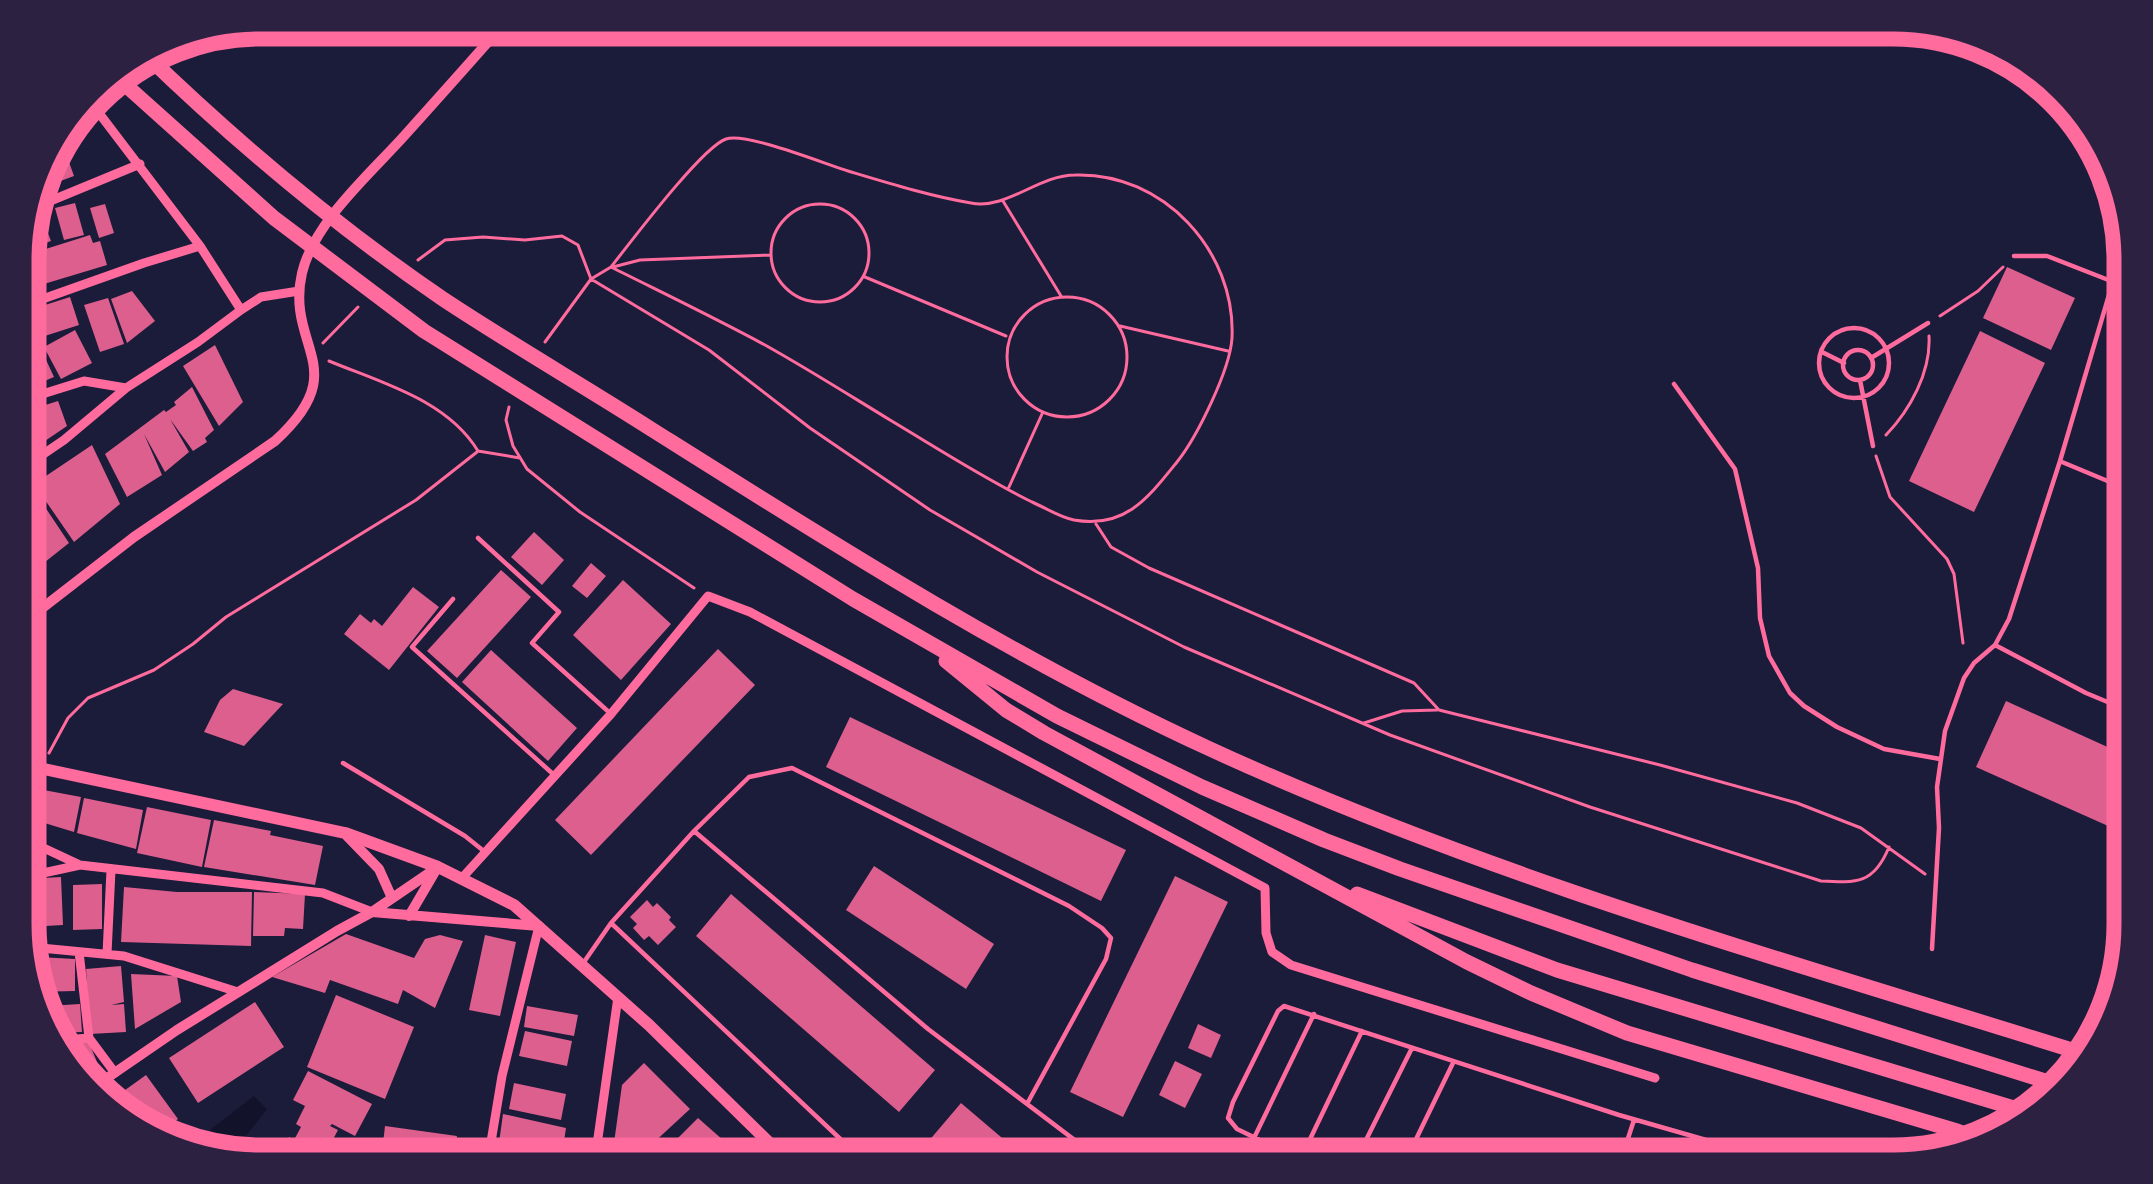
<svg xmlns="http://www.w3.org/2000/svg" width="2153" height="1184" font-family="Lato,sans-serif">
<style>
.water{fill:#12122b}
.building{fill:#dd5f8e}
.lines{fill:none;stroke-linecap:round;stroke-linejoin:round}
.path{stroke:#ff6b9d;stroke-width:3}
.service{stroke:#ff6b9d;stroke-width:4.5}
.minor{stroke:#ff6b9d;stroke-width:9}
.tertiary{stroke:#ff6b9d;stroke-width:10}
.secondary{stroke:#ff6b9d;stroke-width:12}
.motorway{stroke:#ff6b9d;stroke-width:15}
.rim{fill:none;stroke:#ff6b9d;stroke-width:15}
</style>
<rect width="100%" height="100%" fill="#1b1b3a"/>
<path class="water" d="M254,1096L267,1109L235,1150L210,1130Z"/>
<path class="building" d="M64,148L74,176L47,186L39,166L42,156Z
M75,203L84,235L64,240L55,208Z
M105,204L114,233L99,238L90,208Z
M40,212L51,241L24,251L20,240L23,219Z
M90,235L93,243L100,241L107,265L34,287L28,266L36,264L33,253Z
M20,255L32,288L20,292Z
M2007,267L2075,298L2051,350L1983,318Z
M132,291L155,321L127,343L111,299Z
M70,297L79,325L20,344V313Z
M108,298L124,344L100,352L84,305Z
M75,330L92,363L61,379L44,347Z
M1980,331L2045,363L1974,512L1909,481Z
M215,345L243,402L219,426L183,366Z
M41,349L54,377L28,388L20,370V358Z
M192,387L214,430L205,438L207,442L193,451L170,419L189,452L165,472L144,434L162,475L127,497L105,454L164,410L166,412L176,405L174,402Z
M58,401L67,426L20,458V413Z
M92,445L120,504L74,542L34,484Z
M27,479L43,505L20,523V483Z
M45,507L69,543L40,566L20,537V528Z
M534,532L564,560L542,585L511,557Z
M591,563L606,576L587,598L572,586Z
M501,570L531,597L457,678L427,651Z
M623,580L671,624L621,680L573,635Z
M413,587L439,607L389,670L344,634L360,614L371,623L374,619L382,626Z
M718,649L755,685L591,855L555,820Z
M491,650L577,728L548,761L462,682Z
M233,689L283,704L244,746L204,732L220,700Z
M2006,701L2134,759L2135,838L1976,767Z
M850,717L1126,850L1101,901L826,767Z
M33,788L81,797L74,832L28,818Z
M84,798L143,810L136,849L77,833Z
M147,807L211,820L202,867L137,853Z
M214,820L271,831L270,835L323,846L315,885L204,867Z
M874,866L994,944L966,989L846,910Z
M1175,876L1228,902L1123,1117L1070,1092Z
M61,877L63,925L28,927L26,879Z
M102,884V929L73,930V885Z
M124,887L177,892H252L251,946L121,942Z
M254,892L305,894L303,929L285,928L284,936H253Z
M731,894L935,1070L899,1112L696,936Z
M647,900L653,907L657,903L671,917L669,920L676,927L658,945L649,936L644,940L633,928L637,924L630,917Z
M346,934L414,958L425,939L440,935L463,941L435,1008L403,990L398,1004L330,980L325,993L272,977Z
M485,935L516,942L500,1016L469,1010Z
M20,956L75,959V991L34,992Z
M121,966L124,1002L111,1005L124,1004L126,1032L90,1034L86,969Z
M131,974L177,976L181,1002L135,1029Z
M336,995L414,1027L385,1099L307,1067Z
M255,1002L284,1047L198,1103L169,1058Z
M80,1004L82,1032L49,1033L48,1006Z
M527,1006L578,1015L574,1036L524,1027Z
M1198,1024L1221,1035L1211,1058L1188,1048Z
M525,1031L572,1041L567,1066L519,1056Z
M88,1040L97,1062L76,1075L59,1059L54,1046Z
M1175,1061L1202,1074L1185,1108L1159,1095Z
M644,1063L690,1109L637,1158L614,1143L622,1085Z
M308,1071L372,1104L355,1136L332,1124L330,1126L338,1130L319,1166H267L275,1151L281,1154L289,1137L294,1140L301,1127L296,1124L305,1106L293,1100Z
M146,1075L178,1119L153,1137L140,1134L107,1103Z
M514,1083L566,1094L561,1120L509,1109Z
M961,1103L1035,1166H954L927,1143Z
M503,1114L566,1128L561,1161L498,1150Z
M698,1118L723,1140L749,1166H650Z
M385,1126L457,1136L453,1166H407L381,1161Z
M924,1147L945,1166H923L915,1158Z
M495,1155L542,1164V1166H493Z"/>
<g class="lines">
<path class="path" d="M1003,201L1061,296
M771 253a49 49 0 1 1 98 0a49 49 0 1 1-98 0Z
M418,260L445,240L483,237L525,240L562,236L578,245L591,279L709,350L810,428L930,510L1037,572L1184,647L1390,735L1590,807L1821,881C1857,883 1874,884 1889,847
M613,267L640,260L771,255
M865,277L1006,336
M1007 357a60 60 0 1 1 120 0a60 60 0 1 1-120 0Z
M1940,316L1978,291L2003,267
M1120,326L1228,351
M545,342L591,279L611,267C663,293 715,318 765,345C808,369 849,395 890,420C937,448 983,478 1032,502C1046,508 1059,517 1074,520C1125,529 1148,498 1177,462C1197,437 1230,370 1232,338C1236,251 1163,172 1075,175C1038,175 1007,210 971,203C930,196 888,183 848,171C825,164 746,132 726,139C702,147 630,243 611,267
M323,343L358,307
M329,361C382,383 447,400 478,451L520,458
M509,407L506,420L513,446L527,469L580,512L694,588
M1886,435C1910,410 1931,372 1929,336
M1876,456L1890,497L1947,559L1954,574L1963,643
M1009,487L1042,414
M1096,524L1111,547L1149,568L1414,683L1439,710L1660,765L1797,803L1861,828L1925,874
M1364,723L1402,711L1437,710
M49,753L68,718L88,698L154,670L193,644L226,617L416,500L477,452"/>
<path class="service" d="M2014,256H2047L2134,290
M1819 363a35 35 0 1 1 70 0a35 35 0 1 1-70 0Z
M1843 365a15 15 0 1 1 30 0a15 15 0 1 1-30 0Z
M1822,352L1844,363
M1871,358L1928,323
M1860,380L1873,446
M1674,384L1735,469L1758,568L1760,618L1769,656L1790,693L1804,706L1837,727L1884,749L1940,759
M2062,462L2134,492
M478,538L559,612L532,643L611,714
M453,599L412,647L553,774
M1995,645L2086,693L2134,713
M343,763L465,836L485,852
M694,831L749,777L792,768L1069,906L1102,928L1111,938L1106,959L1027,1104
M611,923L694,831L928,1029L1109,1166
M1932,949L1939,828L1937,787L1945,731L1964,678L1974,663L1995,645L2009,619L2060,461L2129,227
M584,962L611,923L869,1166
M1254,1138L1314,1014
M854,1148L879,1166
M1916,1151L1918,1162
M1300,1160L1362,1031
M1313,1166L1237,1129L1228,1118L1233,1102L1278,1011L1284,1006L1619,1115L1797,1166
M1353,1166L1412,1048
M1403,1166L1453,1063
M1619,1166L1634,1120"/>
<path class="minor" d="M86,96L200,246L241,310
M26,211L140,164
M20,307L144,263L200,246
M20,401L84,381L126,388
M20,470L64,440L126,388L198,342L241,310L261,297L299,291
M20,576L32,616
M20,837L80,865
M20,878L80,865L323,893L372,912
M462,878L611,714L708,596L750,612L1265,888L1266,933L1272,952L1291,965L1655,1078
M20,946L124,956L238,992
M79,952L89,1038
M107,954L111,870
M53,1041L89,1038L115,1073
M487,1166L502,1076L539,926
M594,1166L618,997"/>
<path class="tertiary" d="M20,621L32,616L134,537L275,441C355,368 285,348 302,273C314,222 371,173 405,135C440,96 475,57 509,18
M347,836L379,869L392,898
M372,912L539,926
M409,916L436,870
M91,1089L177,1030L337,931L372,912L438,867"/>
<path class="secondary" d="M20,764L345,833L438,867L514,905L649,1025L793,1166"/>
<path class="motorway" d="M143,52C236,142 336,226 443,299C511,344 582,385 651,429C832,543 1014,659 1210,749C1490,878 1798,964 2091,1056
M111,72L274,218L424,331L853,599L1057,716L1202,787L1324,840L1400,869L1692,970L2061,1086
M946,661L1006,710L1044,733L1467,962L1531,993L1627,1033L1957,1131L1985,1142
M1357,894L1557,970L2034,1114"/>
</g>
<path d="M0 0H2153V1184H0ZM260 39H1893A221 221 0 0 1 2114 260V924A221 221 0 0 1 1893 1145H260A221 221 0 0 1 39 924V260A221 221 0 0 1 260 39Z" fill="#2d2142" fill-rule="evenodd"/>
<path class="rim" d="M260 39H1893A221 221 0 0 1 2114 260V924A221 221 0 0 1 1893 1145H260A221 221 0 0 1 39 924V260A221 221 0 0 1 260 39Z"/>
</svg>
